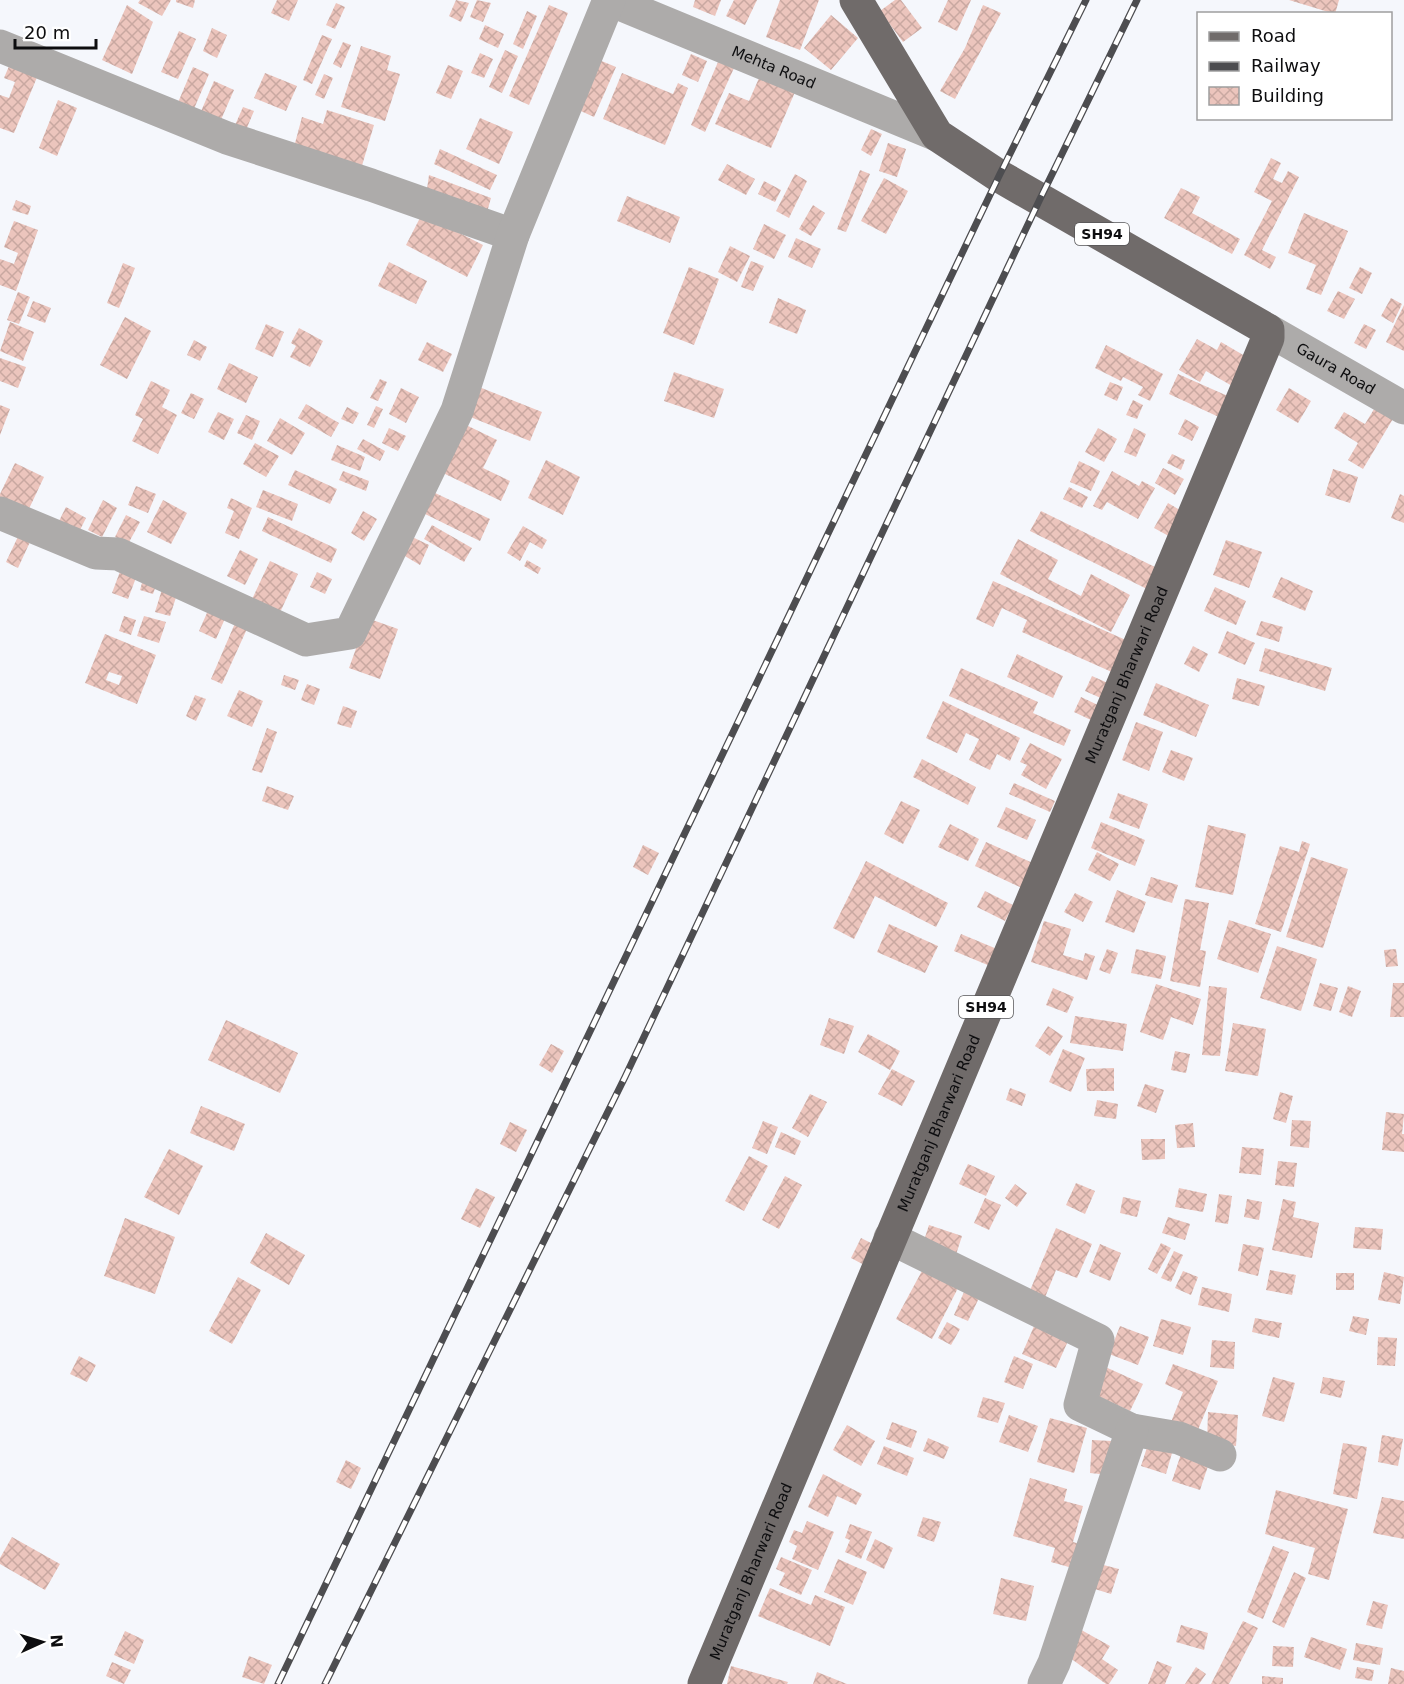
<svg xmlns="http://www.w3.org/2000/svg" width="1404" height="1684" font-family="'DejaVu Sans',sans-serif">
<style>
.building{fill:url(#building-cross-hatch);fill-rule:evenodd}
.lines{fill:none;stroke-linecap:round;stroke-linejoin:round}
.minor{stroke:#adabaa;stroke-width:33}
.major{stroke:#706b6a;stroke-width:33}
.rail-casing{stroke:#4d4d50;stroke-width:7}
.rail{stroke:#fff;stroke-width:4.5;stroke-dasharray:14;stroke-linecap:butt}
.labels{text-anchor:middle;stroke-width:4.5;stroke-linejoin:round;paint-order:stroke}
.shield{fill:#fff;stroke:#565657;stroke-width:1.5}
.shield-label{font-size:14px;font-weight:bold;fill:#0d0d0f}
.street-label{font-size:15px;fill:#0d0d0f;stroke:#fff}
</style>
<defs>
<pattern id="building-cross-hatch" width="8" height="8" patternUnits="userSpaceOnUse" patternTransform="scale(1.5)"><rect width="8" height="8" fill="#ecc5bd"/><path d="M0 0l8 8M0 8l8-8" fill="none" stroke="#c9a8a1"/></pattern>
</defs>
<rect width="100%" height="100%" fill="#f5f7fc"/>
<path class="building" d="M140,0H171L162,16L138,3Z
M176,0H195L193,8L176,2Z
M277,0H298L289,21L271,13Z
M456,0L469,3L461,22L449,16Z
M477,0L491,3L483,22L470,17Z
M695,0H721L715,16L693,7Z
M734,0H757L745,25L726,16Z
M780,0H819L800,50L766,37Z
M895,0H901L922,28L903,42L880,11Z
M948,0H971L957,31L938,22Z
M1289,0H1339L1335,14Z
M336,3L345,7L335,29L326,25Z
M127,5L153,22L132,74L102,60Z
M549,5L568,13L529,105L509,96Z
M983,5L1001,13L955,99L940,91L965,48Z
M527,11L537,16L523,49L513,44Z
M831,15L858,38L831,70L804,48Z
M485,25L504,34L498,48L479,39Z
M212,28L227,35L217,58L203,51Z
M179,31L196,39L178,79L161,72Z
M322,35L332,39L312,84L303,80Z
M343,42L351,45L341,68L333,64Z
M361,46L391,56L387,70L400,74L385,121L341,107Z
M505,50L518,56L502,93L489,87Z
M480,53L493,59L484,78L471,73Z
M691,54L707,61L698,82L682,75Z
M592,57L616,67L594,117L572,107Z
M12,59L40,70L14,133L0,128V95L9,98L15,82L4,78Z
M718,62L734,68L705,132L691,125Z
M448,65L463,71L451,99L436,93Z
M193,67L209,74L190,118L174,112Z
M763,69L798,85L771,148L715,124L729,93L749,101Z
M265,73L297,86L286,111L254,98Z
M622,73L673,94L678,83L688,88L665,145L603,119Z
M324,74L333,78L324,99L315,95Z
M214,81L234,90L216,131L196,123Z
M58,100L77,108L57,156L39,148Z
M243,107L254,111L240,144L229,139Z
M327,110L374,125L361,169L294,147L302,117L323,124Z
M480,118L513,132L499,164L466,149Z
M871,129L882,134L871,156L861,150Z
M888,143L906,149L897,177L879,171Z
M440,149L497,175L490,190L434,164Z
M1271,158L1281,163L1273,179L1282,183L1288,171L1299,177L1262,250L1276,257L1270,269L1244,255L1272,201L1254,192Z
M727,164L755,179L746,195L718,180Z
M860,170L870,174L846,232L837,229Z
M795,174L807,181L789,218L776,211Z
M429,175L491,198L487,212L427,189Z
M884,178L908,191L886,234L861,221Z
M764,181L781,190L775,202L758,194Z
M1181,188L1200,197L1192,213L1240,239L1232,254L1164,218Z
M627,196L680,217L670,243L617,221Z
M16,200L31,206L28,215L12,210Z
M813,205L825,213L811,236L799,229Z
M1304,213L1348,231L1321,295L1306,289L1316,265L1288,253Z
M422,214L483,245L467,277L406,245Z
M14,221L38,230L16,291L0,285V259L14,264L18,253L4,247Z
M764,224L786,235L774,259L753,249Z
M796,238L821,249L812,268L788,257Z
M730,246L750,256L737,282L718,272Z
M751,261L764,266L753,291L741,287Z
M389,262L427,281L416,304L378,286Z
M123,263L135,268L119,308L107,303Z
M689,267L719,279L694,345L663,333Z
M1360,267L1372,273L1362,294L1349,288Z
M1338,291L1355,299L1344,319L1327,311Z
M18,292L30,297L19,324L7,320Z
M778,298L806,310L797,334L769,323Z
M1391,298L1402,304L1393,323L1381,316Z
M33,301L51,308L45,323L27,316Z
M1404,305V351L1386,342Z
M125,317L151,331L127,379L100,365Z
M10,322L34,332L23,361L0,351Z
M266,324L284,332L273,357L255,349Z
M1364,324L1376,330L1366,349L1354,343Z
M299,328L323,341L310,367L290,357L296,346L291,343Z
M1197,339L1217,350L1221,342L1250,359L1234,387L1206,371L1200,382L1179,370Z
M194,340L207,347L200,361L187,355Z
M427,342L452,354L443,372L418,360Z
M1106,345L1163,374L1150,401L1138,395L1143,387L1123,377L1121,381L1095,368Z
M0,358L26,367L18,388L0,381Z
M229,363L258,377L246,403L217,389Z
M674,372L724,389L714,418L664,401Z
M1178,374L1230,397L1221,418L1169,394Z
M380,379L387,382L378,401L370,398Z
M151,381L170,390L162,407L177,415L158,454L132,441L143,419L135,415Z
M1110,382L1123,387L1117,401L1104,395Z
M474,385L542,412L530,441L463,414Z
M401,388L419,397L406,423L389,414Z
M1289,388L1311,401L1298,423L1276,410Z
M1385,391L1403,402L1363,469L1348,460L1358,443L1334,428L1344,412L1365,424Z
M191,393L204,399L194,419L181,413Z
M1133,400L1143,405L1137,419L1126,415Z
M306,404L339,423L331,437L298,418Z
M0,405L10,409L0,435Z
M376,406L383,409L374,428L367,425Z
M347,407L359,413L353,424L341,419Z
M218,412L234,419L224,440L208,432Z
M246,415L260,421L252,440L237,433Z
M280,418L305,433L292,455L267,441Z
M1185,419L1199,427L1192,441L1178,434Z
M464,424L497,440L483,468L510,481L501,501L441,472Z
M389,428L406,436L398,451L382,443Z
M1098,428L1117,439L1104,462L1085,452Z
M1134,428L1146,434L1136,457L1124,452Z
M363,439L385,451L380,461L357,449Z
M255,443L279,456L266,477L243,464Z
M337,445L365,457L360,471L331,460Z
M1172,454L1185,460L1181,470L1167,463Z
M546,460L580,477L563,515L528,498Z
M1079,461L1100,471L1091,491L1070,482Z
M15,463L44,477L27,513L0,501V494Z
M1163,468L1184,479L1175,495L1155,483Z
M1333,469L1358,477L1350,503L1325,495Z
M295,470L337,489L330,504L288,485Z
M343,471L369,481L366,491L339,480Z
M1112,471L1139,486L1142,481L1155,488L1138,519L1107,502L1102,510L1093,506Z
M136,486L156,494L148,513L128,505Z
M1069,487L1088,497L1082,508L1063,499Z
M263,490L298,504L292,521L256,507Z
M431,491L490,519L480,541L421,512Z
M1400,494L1404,496V523L1391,518Z
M231,498L252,508L239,539L225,533L234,511L227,508Z
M103,500L117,508L102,537L88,530Z
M163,500L187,513L171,544L147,532Z
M1168,503L1190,516L1176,540L1154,528Z
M66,507L86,518L74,542L54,531Z
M363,511L377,519L364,541L351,533Z
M1041,511L1159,569L1149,590L1030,531Z
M126,515L140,522L128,544L115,537Z
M268,517L337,549L331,563L262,531Z
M432,525L472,548L464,562L424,539Z
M23,526L35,531L18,568L6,562Z
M523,526L547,540L542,549L530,542L520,561L507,553Z
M404,533L429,545L420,565L398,552Z
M1018,539L1058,560L1048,579L1081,596L1091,574L1130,595L1111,632L1000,574Z
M1226,540L1262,552L1249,588L1213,575Z
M240,550L258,559L245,585L227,576Z
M527,560L541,568L538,574L524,566Z
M124,561L140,567L128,599L112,593Z
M270,561L298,574L275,623L247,610Z
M145,572L159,577L153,594L140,590Z
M317,572L332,579L325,594L310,587Z
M1281,577L1313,591L1305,611L1272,597Z
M993,581L1128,641L1114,673L1022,632L1027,620L1002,608L993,627L976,619Z
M164,583L179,588L170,616L155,612Z
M1215,587L1246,601L1236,625L1204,611Z
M210,606L227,614L216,639L199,631Z
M239,614L251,620L222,684L211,679Z
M124,616L136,620L131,635L119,631Z
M144,616L166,622L159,643L137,636Z
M367,618L398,629L380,679L349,668Z
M1261,621L1283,627L1279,642L1256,635Z
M1227,631L1255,643L1245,665L1218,653Z
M105,634L156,655L137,704L85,683ZM109,672L122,676L119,685L106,680Z
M1193,646L1208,654L1199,672L1184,664Z
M1265,648L1332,668L1325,691L1259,671Z
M1017,654L1063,676L1053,698L1007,677Z
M961,668L1038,702L1033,713L1071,730L1064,746L949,696Z
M284,675L299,680L295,690L281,685Z
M1092,676L1110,684L1103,699L1085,691Z
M1237,678L1265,686L1259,706L1232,699Z
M1156,683L1209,705L1196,737L1143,715Z
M307,684L320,689L314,705L301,700Z
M239,690L263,701L252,727L227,716Z
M195,695L206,699L196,721L186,716Z
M1081,697L1100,706L1093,721L1074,712Z
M943,701L1020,738L1010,761L997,754L990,770L969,760L979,739L966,733L957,753L926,738Z
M343,706L357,711L351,728L337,724Z
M1136,722L1163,732L1149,771L1122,760Z
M267,728L277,732L262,773L252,770Z
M1030,743L1062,759L1046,789L1021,775L1027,765L1020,762Z
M1171,750L1193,758L1184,781L1162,772Z
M922,759L976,787L968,805L913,777Z
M1014,783L1055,801L1050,812L1009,794Z
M267,786L294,796L288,810L262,801Z
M1118,793L1148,804L1139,829L1109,818Z
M901,801L920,810L903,844L884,834Z
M1006,807L1036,820L1027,840L997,827Z
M1101,822L1145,840L1135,866L1091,848Z
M950,824L979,839L968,861L938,847Z
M1208,825L1246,834L1233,895L1195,887Z
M1302,841L1310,844L1281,932L1255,924L1280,846L1299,852Z
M986,842L1035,864L1024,889L975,866Z
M643,845L659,853L648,875L633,867Z
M1097,852L1119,864L1110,881L1088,870Z
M1311,857L1348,869L1323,948L1286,937Z
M866,861L948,903L936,927L875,896L854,939L833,928Z
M1151,877L1178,885L1172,903L1145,895Z
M1117,890L1146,902L1134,933L1105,922Z
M985,891L1013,905L1005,921L977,907Z
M1075,893L1093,902L1083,922L1064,912Z
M1185,899L1209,903L1200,950L1206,951L1200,987L1170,981Z
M1229,920L1271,934L1258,973L1217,959Z
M1044,921L1071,929L1063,955L1083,961L1085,953L1095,956L1087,980L1031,962Z
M889,924L938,946L925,973L877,952Z
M961,934L997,949L990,966L954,951Z
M1277,946L1317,959L1301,1011L1260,998Z
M1107,949L1118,953L1110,974L1099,970Z
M1136,949L1166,956L1161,979L1131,973Z
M1396,949L1398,966L1386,967L1384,950Z
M1320,983L1338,988L1331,1011L1313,1006Z
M1393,983H1404V1017H1390Z
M1156,984L1201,999L1193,1025L1171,1017L1163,1040L1140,1032Z
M1209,986L1227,988L1220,1056L1202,1055Z
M1348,986L1361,991L1352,1017L1339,1012Z
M1053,988L1074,997L1067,1013L1046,1005Z
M1075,1016L1127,1024L1123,1051L1070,1043Z
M829,1018L854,1026L844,1054L820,1045Z
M226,1020L298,1053L280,1093L208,1060Z
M1233,1023L1266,1029L1258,1076L1225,1071Z
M1048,1026L1063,1036L1050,1056L1035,1046Z
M868,1034L900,1051L890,1070L858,1052Z
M551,1044L564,1051L552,1073L539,1065Z
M1063,1049L1085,1058L1071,1092L1049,1082Z
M1175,1051L1190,1054L1186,1073L1171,1070Z
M1114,1068V1091H1087L1086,1069Z
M892,1069L915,1081L902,1106L878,1094Z
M1145,1084L1164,1090L1156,1113L1137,1106Z
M1010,1088L1026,1094L1022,1106L1006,1100Z
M1280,1092L1293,1096L1286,1123L1273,1119Z
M810,1094L827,1102L808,1137L792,1128Z
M1097,1100L1118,1104L1116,1119L1094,1116Z
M201,1106L245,1124L234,1151L190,1133Z
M1386,1112L1404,1114L1402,1134H1404V1152L1382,1150Z
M1292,1120L1311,1121L1309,1148L1290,1146Z
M763,1121L778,1127L767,1154L752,1148Z
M510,1122L527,1130L516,1152L500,1144Z
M1193,1123L1195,1147L1177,1148L1175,1125Z
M781,1132L801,1141L795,1155L775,1147Z
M1141,1139H1165V1159L1142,1160Z
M1242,1147L1264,1149L1261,1175L1239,1173Z
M169,1149L203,1166L179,1215L144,1197Z
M749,1156L768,1166L744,1211L725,1201Z
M1278,1161L1297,1163L1294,1187L1275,1185Z
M968,1164L995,1176L986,1196L959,1184Z
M785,1176L802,1185L779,1229L762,1220Z
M1076,1183L1095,1191L1085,1214L1066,1205Z
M1015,1184L1027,1193L1017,1207L1005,1198Z
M476,1188L495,1197L480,1228L461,1219Z
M1179,1188L1207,1194L1203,1212L1175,1207Z
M1219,1194L1232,1196L1228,1224L1215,1222Z
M1123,1197L1141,1201L1137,1217L1120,1213Z
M985,1198L1001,1205L989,1230L974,1223Z
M1247,1199L1262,1202L1259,1220L1244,1217Z
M1283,1199L1296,1202L1293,1217L1319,1223L1312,1258L1272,1250Z
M1168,1217L1190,1224L1185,1240L1162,1233Z
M125,1218L175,1237L155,1294L104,1276Z
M929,1225L962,1236L950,1273L917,1262Z
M1355,1227L1383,1229L1381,1250L1353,1248Z
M1056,1228L1092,1244L1077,1278L1056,1270L1044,1300L1029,1293Z
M266,1233L305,1255L289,1285L250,1263Z
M861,1238L879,1247L868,1267L851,1258Z
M1161,1243L1171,1248L1157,1274L1148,1269Z
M1100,1244L1121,1253L1110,1281L1089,1272Z
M1243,1244L1264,1248L1258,1276L1238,1271Z
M1174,1251L1183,1255L1171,1282L1161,1278Z
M923,1269L958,1288L932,1339L896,1319Z
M1270,1270L1296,1275L1292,1295L1266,1290Z
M1183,1271L1198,1277L1191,1295L1175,1288Z
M1384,1272L1404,1277L1400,1304L1378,1300Z
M1336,1273H1354V1290H1336Z
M238,1277L261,1290L232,1344L209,1331Z
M1202,1287L1232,1294L1229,1312L1198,1305Z
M964,1292L979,1298L968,1321L954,1315Z
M1353,1316L1369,1319L1366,1335L1349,1331Z
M1038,1317L1072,1332L1056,1368L1022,1354Z
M1255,1318L1282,1323L1279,1338L1252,1332Z
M1161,1319L1191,1327L1183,1355L1153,1346Z
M947,1322L960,1329L951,1345L938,1338Z
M1120,1326L1149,1337L1138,1365L1109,1354Z
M1378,1337L1397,1338L1395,1366L1377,1365Z
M1212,1340L1235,1342L1234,1369L1210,1367Z
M79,1356L96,1365L87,1382L70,1374Z
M1014,1356L1033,1364L1023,1389L1004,1382Z
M1173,1364L1218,1381L1193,1442L1167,1432L1183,1392L1165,1384Z
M1101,1365L1143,1384L1130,1411L1089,1392Z
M1273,1377L1295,1383L1284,1422L1262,1416Z
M1323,1377L1345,1381L1341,1398L1320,1393Z
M983,1397L1005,1403L998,1423L977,1417Z
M1208,1412L1238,1415L1236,1446L1207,1443Z
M1009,1415L1038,1426L1028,1452L999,1442Z
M1050,1418L1087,1428L1074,1473L1037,1462Z
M892,1422L917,1431L911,1448L886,1439Z
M847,1425L875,1441L861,1466L833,1450Z
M1382,1435L1403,1439L1398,1466L1378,1462Z
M928,1438L949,1447L944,1459L923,1451Z
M1150,1438L1174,1446L1166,1474L1141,1466Z
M1092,1440L1112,1441L1109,1475L1090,1473Z
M1343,1443L1367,1447L1357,1499L1333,1494Z
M884,1446L914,1458L907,1476L877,1464Z
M1183,1448L1211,1457L1200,1490L1172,1481Z
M346,1460L361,1468L351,1489L336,1482Z
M823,1474L862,1494L856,1505L837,1496L828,1517L808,1507Z
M1030,1478L1067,1489L1064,1501L1083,1506L1073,1542L1090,1547L1083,1571L1051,1562L1055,1548L1013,1536Z
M1276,1490L1348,1509L1329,1580L1308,1574L1315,1548L1265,1534Z
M1382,1497L1404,1501V1539L1373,1533Z
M923,1517L941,1522L934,1542L917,1536Z
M807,1521L834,1532L818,1570L792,1559L797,1546L789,1542L794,1530L802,1533Z
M850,1524L872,1532L861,1559L845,1552L850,1540L845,1538Z
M12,1537L60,1564L45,1590L0,1564V1558Z
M875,1539L893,1548L884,1569L866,1560Z
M1273,1546L1289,1552L1263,1619L1247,1612Z
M781,1557L812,1570L801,1595L779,1585L785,1573L776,1569Z
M838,1559L867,1572L853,1605L824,1592Z
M1092,1562L1119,1569L1111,1594L1085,1586Z
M1294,1572L1306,1578L1284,1628L1272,1622Z
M1001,1578L1034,1586L1026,1621L993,1614Z
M770,1588L811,1605L815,1595L845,1607L830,1646L758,1616Z
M1373,1601L1388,1605L1382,1629L1366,1625Z
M1243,1621L1258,1628L1229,1684H1211Z
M1181,1625L1208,1633L1204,1650L1176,1642Z
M1076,1627L1110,1646L1102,1659L1118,1670L1109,1684H1106L1066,1655Z
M125,1631L144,1640L134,1664L114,1655Z
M1311,1637L1347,1649L1340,1670L1304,1657Z
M1356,1643L1383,1648L1380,1665L1353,1660Z
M1273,1646L1294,1647L1293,1667L1272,1666Z
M249,1656L272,1665L264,1684L242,1677Z
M1157,1661L1172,1667L1165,1684H1148Z
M112,1662L131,1670L124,1684L106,1676Z
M731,1666L788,1682L787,1684H727Z
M1196,1667L1206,1674L1199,1684H1185Z
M1357,1667L1374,1670L1372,1681L1355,1678Z
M1391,1668L1404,1671V1684H1388Z
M817,1672L847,1684H813Z
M1262,1676L1283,1678V1684H1262Z"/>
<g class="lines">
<g class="minor">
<path id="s1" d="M610,0L937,135"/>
<path d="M0,46L227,138L371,185L513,235"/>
<path id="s2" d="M1268,330L1404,408"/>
<path d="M0,513L96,553L118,554L306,640L350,633L457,411L513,235L609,0"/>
<path d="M890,1238L1098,1340L1080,1405L1132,1430L1179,1438L1220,1455"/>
<path d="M1044,1684L1054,1663L1132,1430"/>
</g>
<path class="major" id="s3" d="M704,1684L1268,338V330L999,176L937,135L856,0"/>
<defs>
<path id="rail" d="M278,1684L999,176L1086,0
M325,1684L625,1077L1040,199L1137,0"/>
</defs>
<use href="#rail" class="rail-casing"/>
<use href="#rail" class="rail"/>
</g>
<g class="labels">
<g class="shield">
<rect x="1075" y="223" width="54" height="22" rx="4.5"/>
<rect x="959" y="996" width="54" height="22" rx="4.5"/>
</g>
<g class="shield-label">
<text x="1102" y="239">SH94</text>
<text x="986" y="1012">SH94</text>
</g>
<g class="street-label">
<text dy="5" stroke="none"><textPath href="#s1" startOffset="177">Mehta Road</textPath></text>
<text dy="5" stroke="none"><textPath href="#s2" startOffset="78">Gaura Road</textPath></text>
<text dy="5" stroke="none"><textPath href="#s3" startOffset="1094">Muratganj Bharwari Road</textPath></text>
<text dy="5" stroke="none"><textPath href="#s3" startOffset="608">Muratganj Bharwari Road</textPath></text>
<text dy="5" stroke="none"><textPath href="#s3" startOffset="122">Muratganj Bharwari Road</textPath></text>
</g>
</g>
<rect x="1197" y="12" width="195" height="108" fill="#ffffff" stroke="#9e9e9f" stroke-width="1.5"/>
<rect x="1209" y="32" width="30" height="9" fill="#706b6a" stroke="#9e9e9f" stroke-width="1.5"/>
<text x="1251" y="42" font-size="18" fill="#0d0d0f">Road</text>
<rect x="1209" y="62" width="30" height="9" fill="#4d4d50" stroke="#9e9e9f" stroke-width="1.5"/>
<text x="1251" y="72" font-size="18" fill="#0d0d0f">Railway</text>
<rect x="1209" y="87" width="30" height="18" fill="url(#building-cross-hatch)" stroke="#9e9e9f" stroke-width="1.5"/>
<text x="1251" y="102" font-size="18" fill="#0d0d0f">Building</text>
<g transform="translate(42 1642) rotate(86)" stroke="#ffffff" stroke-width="4.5" paint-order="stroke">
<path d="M0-4.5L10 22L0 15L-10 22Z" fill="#0d0d0f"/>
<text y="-9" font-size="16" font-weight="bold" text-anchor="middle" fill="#0d0d0f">N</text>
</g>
<path d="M15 39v9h81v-9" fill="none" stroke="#0d0d0f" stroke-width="3"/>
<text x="24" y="39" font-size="18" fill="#0d0d0f" stroke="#ffffff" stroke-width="4.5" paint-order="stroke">20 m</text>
</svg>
